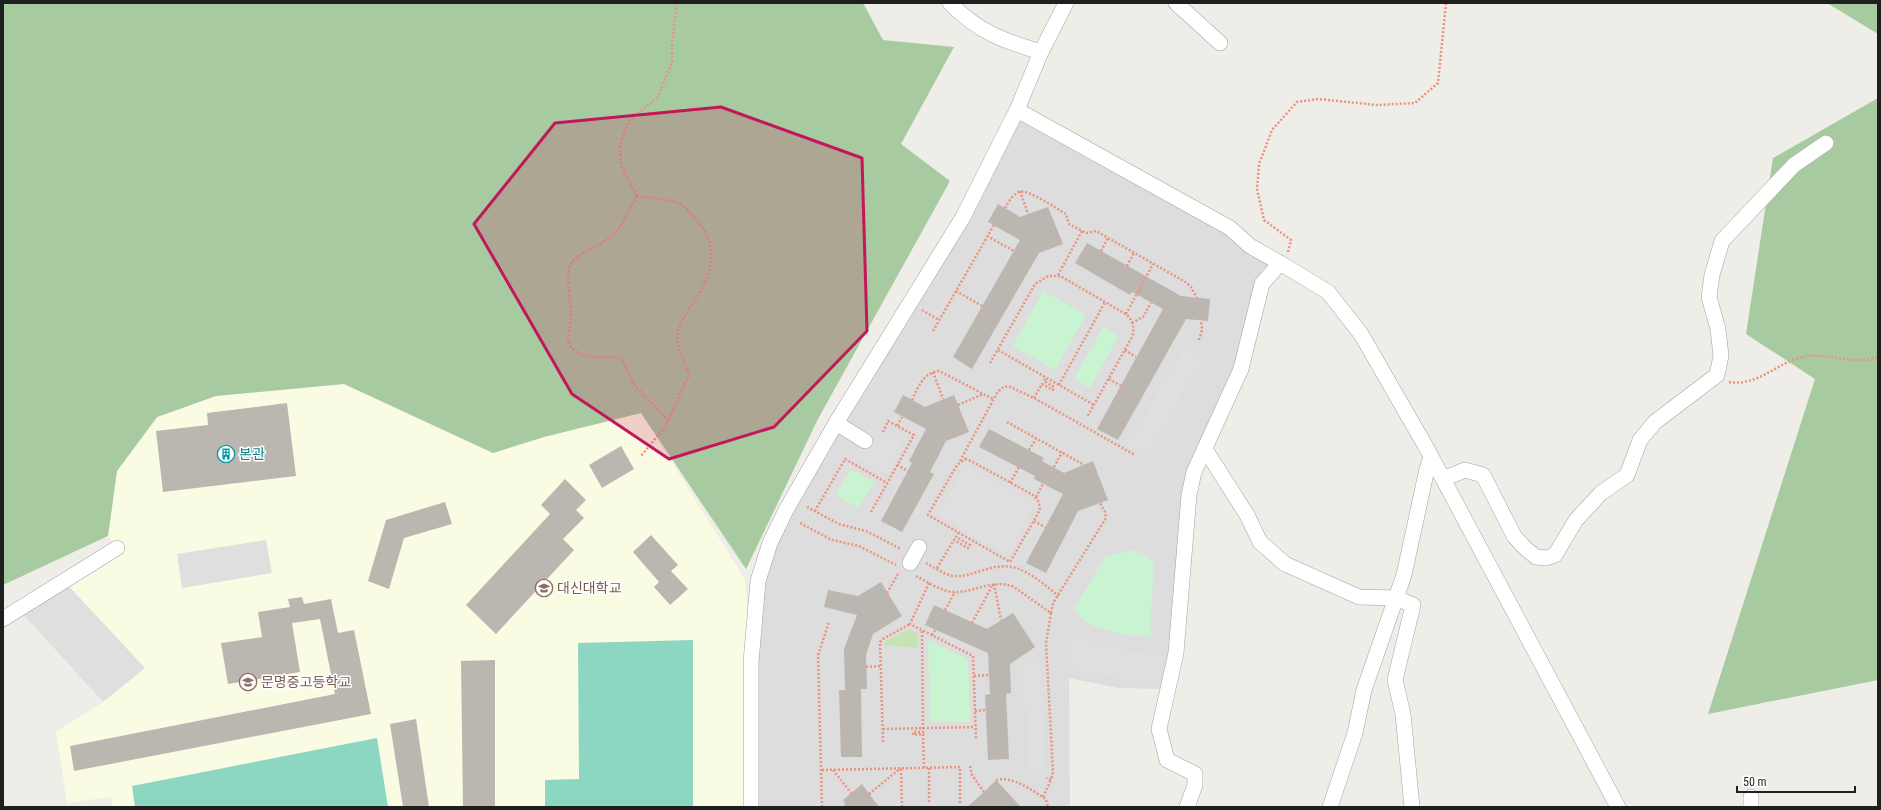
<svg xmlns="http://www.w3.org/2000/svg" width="1881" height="810" font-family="'Roboto Condensed','Noto Sans KR',sans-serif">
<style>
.residential{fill:#ddd}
.education{fill:#f9fce3}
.grass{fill:#c5e4b2}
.forest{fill:#a8caa0}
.park{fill:#c9f4d1}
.pitch{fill:#8dd6c1}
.parking{fill:#dfdfdf}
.building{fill:#bcb6b0}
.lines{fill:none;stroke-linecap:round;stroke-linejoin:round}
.minor-casing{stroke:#a3a3a3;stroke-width:16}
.path{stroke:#eb937c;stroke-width:2.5;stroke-dasharray:2 2;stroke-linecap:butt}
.minor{stroke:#fff;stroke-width:15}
.marked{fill:#c2185b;fill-opacity:0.2;stroke:#c2185b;stroke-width:3;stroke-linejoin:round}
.labels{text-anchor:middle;stroke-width:3;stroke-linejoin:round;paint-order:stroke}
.culture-label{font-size:14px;fill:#0d838f;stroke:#fff;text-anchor:start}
.education-label{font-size:14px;fill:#785e54;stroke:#fff;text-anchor:start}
</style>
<rect width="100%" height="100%" fill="#efede7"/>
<path class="residential" d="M1017,110L1280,263L1262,284L1241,369L1194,472L1168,689L1119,688L1069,678L1070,807H751V662L765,588L770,543Z"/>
<path class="education" d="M344,384L493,453L541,437L641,413L745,579L751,662V807H112L111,797L67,803L56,732L103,702L19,610L116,547L108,536L117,471L158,417L216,396Z"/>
<path class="grass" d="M909,629L917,633L918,648L884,645L886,641Z"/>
<path class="forest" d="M3,3H863L883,40L954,47L901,144L950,181L818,419L746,569L641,413L544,437L493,453L344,384L216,396L157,417L117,471L108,536L3,585Z
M1827,3H1878V34Z
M1878,98V680L1708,714L1815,379L1746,334L1773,158Z"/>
<path class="park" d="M1043,291L1086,315L1055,370L1013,346Z
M1103,327L1119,336L1090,388L1074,379Z
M851,469L874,482L859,508L836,495Z
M1132,550L1145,555L1154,563L1150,628L1152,637C1132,636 1082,631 1075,608L1105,557Z
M928,640L968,659L970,722H930Z"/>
<path class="pitch" d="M693,640V807H545V780L579,779L578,643Z
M377,738L388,807H135L132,786Z"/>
<path class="parking" d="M1184,348L1202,358L1146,456L1128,446Z
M873,427L901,442L884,473L856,457Z
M966,466L1034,504L1007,554L938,515Z
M266,540L272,573L182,588L177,554Z
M64,581L145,668L103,702L19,610Z
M1075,634L1084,640L1106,648L1166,656L1159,682L1119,679L1071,668Z
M1040,663L1046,778L1029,769L1024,664Z"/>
<path class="building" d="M998,204L1020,217L1048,207L1063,244L1039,253L972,369L953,357L1020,240L988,222Z
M1087,243L1181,296L1210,299L1208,321L1186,319L1118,440L1097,429L1163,309L1132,292L1130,295L1075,263Z
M903,395L925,407L954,395L969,432L946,441L930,472L934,474L902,532L881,521L912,463L909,461L926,429L894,412Z
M287,403L296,476L163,492L156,431L208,425L207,413Z
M989,429L1044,458L1042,461L1064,473L1093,461L1108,500L1078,511L1046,573L1026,563L1063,494L1034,479L1035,476L979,447Z
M621,446L634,469L602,488L589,465Z
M565,479L586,500L576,510L584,518L563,539L574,550L496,634L466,605L550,514L541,505Z
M445,502L452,524L404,538L389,589L368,581L386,520Z
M651,535L678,565L671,571L688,589L670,605L654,587L659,582L633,552Z
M881,582L902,616L873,634L866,655L867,689H861L862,757H841L839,690H845L844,649L857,615L824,607L828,590L858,596Z
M302,597L304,604L331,599L338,633L354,630L371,714L74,771L70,746L335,694L320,619L292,623L300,672L228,684L221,643L262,637L258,612L290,607L288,599Z
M934,605L987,629L1013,613L1035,647L1010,664L1011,693L1006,694L1009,759L988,760L985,695L990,694L988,653L925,625Z
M495,660V807H463L461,661Z
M416,719L429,807H403L390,724Z
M996,780L1021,807H967L984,792Z
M862,784L879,807H844L845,803L843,800Z"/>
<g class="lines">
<defs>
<path id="minor" d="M950,3C978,32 1004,41 1041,52
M1176,3L1220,43
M1017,110L1230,228L1250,246L1280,263L1262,284L1241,369L1194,472L1189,495L1176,653L1159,729L1167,760L1195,774V785L1187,807
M1280,263L1328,292L1361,334L1426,447L1618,807
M836,423L865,441
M1205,449L1247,515L1260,542L1285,564L1359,597L1396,598L1413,605L1395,680L1403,714L1412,807
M1443,479L1465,470L1483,475L1514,536L1525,548L1536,557L1546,558L1555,555L1576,520L1601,493L1627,475L1640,440L1655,422L1717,375L1721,356L1718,329L1709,297L1712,275L1722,241L1794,165L1826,143
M910,563L919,547
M3,619L117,548
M751,807V662L758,581L770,543L786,510L836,423L963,217L1017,110L1041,52L1066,3
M1330,807L1355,733L1364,690L1404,575L1427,469L1431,457
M1751,807V797"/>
</defs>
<use href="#minor" class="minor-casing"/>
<path class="path" d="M1020,191L1028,214
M637,196C651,199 668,198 682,205C687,208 691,214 695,218C712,237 716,256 706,280C699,298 683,313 678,331C675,345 685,363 689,375L665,427L641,456
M637,196C629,209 623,227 611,237C600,246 577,253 571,264C565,275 571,303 571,316C572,324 566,335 569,343C570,347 574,350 577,352C590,360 607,355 622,359L634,385L668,420
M637,196L621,165L620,146L628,122L657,98L672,63V42L677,3
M1005,208C1008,203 1012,195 1019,192C1027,188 1057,209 1066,214L1069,224L1086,233L1096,231L1187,283L1191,287L1197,298
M987,236L1014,251
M1101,251L1108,238
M1288,252L1291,240L1264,220L1257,189L1259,164L1272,130L1297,102L1318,99L1377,105L1415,103L1438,83L1446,3
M1127,266L1134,253
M1058,275L1082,231
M956,291L982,306
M922,310L939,320
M1126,314L1153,264
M1132,323L1143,317L1151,303
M933,331L994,225
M1199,340L1202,330L1201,321
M998,350L1094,405
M1125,350L1136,357
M990,363L1035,284L1048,276H1060L1126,314C1133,320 1135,328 1132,337L1087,417
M933,372L943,399
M1109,379L1121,386
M1729,382C1759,387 1779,360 1807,356C1831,353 1854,366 1878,357
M1059,385L1105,302
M1034,398L1042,384L1053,390L1054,387L1044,381L1046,378
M912,400C918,387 923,373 939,371L993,399
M958,405L983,394
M1007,422L1084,465
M883,432L888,421L897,426
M1029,450L1036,439
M965,459L971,461L1033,495L1039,502L1040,510L1010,562L928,515L957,465Z
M960,461L997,393L1002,388L1008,386L1034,398L1135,455
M897,465L908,471
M1054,467L1062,452
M1010,483L1019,467
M1036,497L1043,484
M807,507L839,524L866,531L901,549
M815,511L845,459L887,483
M871,512L914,435L897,426L902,417
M1034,521L1045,527
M800,523L832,540L859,546L896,565
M926,563C935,568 945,575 954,576C971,578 990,563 1012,567C1029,570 1045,586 1059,596
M937,568L954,540L968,548L970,545L956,537L958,533
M916,576C928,582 940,591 953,592C975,593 992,578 1014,587L1051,613L1046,643L1053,772L1051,780L1046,778
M929,583L910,624L973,656L976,740
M994,584L1001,620
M887,593L899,572
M945,610L955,592
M1051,613L1053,603L1106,518L1105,512L1100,503
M972,623L993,584
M922,631L923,732H913V735L923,734L924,768
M932,635L935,630
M866,667L881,666
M974,676L989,675
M975,711L986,710
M883,729L975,727
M883,742L880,642L883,639L910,624
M970,766L972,775L984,792
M901,769L902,807
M822,770L960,767V803
M833,770L851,793
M996,780C1014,776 1031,790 1046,799L1048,807
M869,794L901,768
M1043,797L1051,780
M929,802V768
M822,807L818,655L829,622"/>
<use href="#minor" class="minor"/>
</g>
<path class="marked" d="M721,107L862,158L867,331L774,427L669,459L572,394L474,224L555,123Z"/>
<defs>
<symbol id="building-ring" viewBox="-11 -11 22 22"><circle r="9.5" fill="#fff" stroke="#0f9aa8" stroke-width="1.5"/><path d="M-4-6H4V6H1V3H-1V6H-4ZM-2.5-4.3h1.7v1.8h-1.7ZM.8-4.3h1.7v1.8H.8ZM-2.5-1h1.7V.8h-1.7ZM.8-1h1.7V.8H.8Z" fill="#0f9aa8"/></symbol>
<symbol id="university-ring" viewBox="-11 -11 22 22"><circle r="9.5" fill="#fff" stroke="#8d6e63" stroke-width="1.5"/><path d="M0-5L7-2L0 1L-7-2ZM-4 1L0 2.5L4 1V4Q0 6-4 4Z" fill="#8d6e63"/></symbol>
<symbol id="school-ring" viewBox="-11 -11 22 22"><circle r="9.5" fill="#fff" stroke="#8d6e63" stroke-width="1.5"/><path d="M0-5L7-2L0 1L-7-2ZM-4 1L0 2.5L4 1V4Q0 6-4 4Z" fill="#8d6e63"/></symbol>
</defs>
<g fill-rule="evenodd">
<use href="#building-ring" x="216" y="444" width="20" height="20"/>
<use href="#university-ring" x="534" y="578" width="20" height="20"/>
<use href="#school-ring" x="238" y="672" width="20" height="20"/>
</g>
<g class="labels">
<g class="culture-label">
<text x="239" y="459">본관</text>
</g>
<g class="education-label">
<text x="557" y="593">대신대학교</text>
<text x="261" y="687">문명중고등학교</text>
</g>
</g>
<rect width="1881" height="810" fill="none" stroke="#1f1f1f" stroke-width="8"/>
<path d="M1737 786v6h118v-6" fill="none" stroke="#1f1f1f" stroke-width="2"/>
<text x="1743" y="786" font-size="12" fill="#1f1f1f" stroke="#ffffff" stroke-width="3" paint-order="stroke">50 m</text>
</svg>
